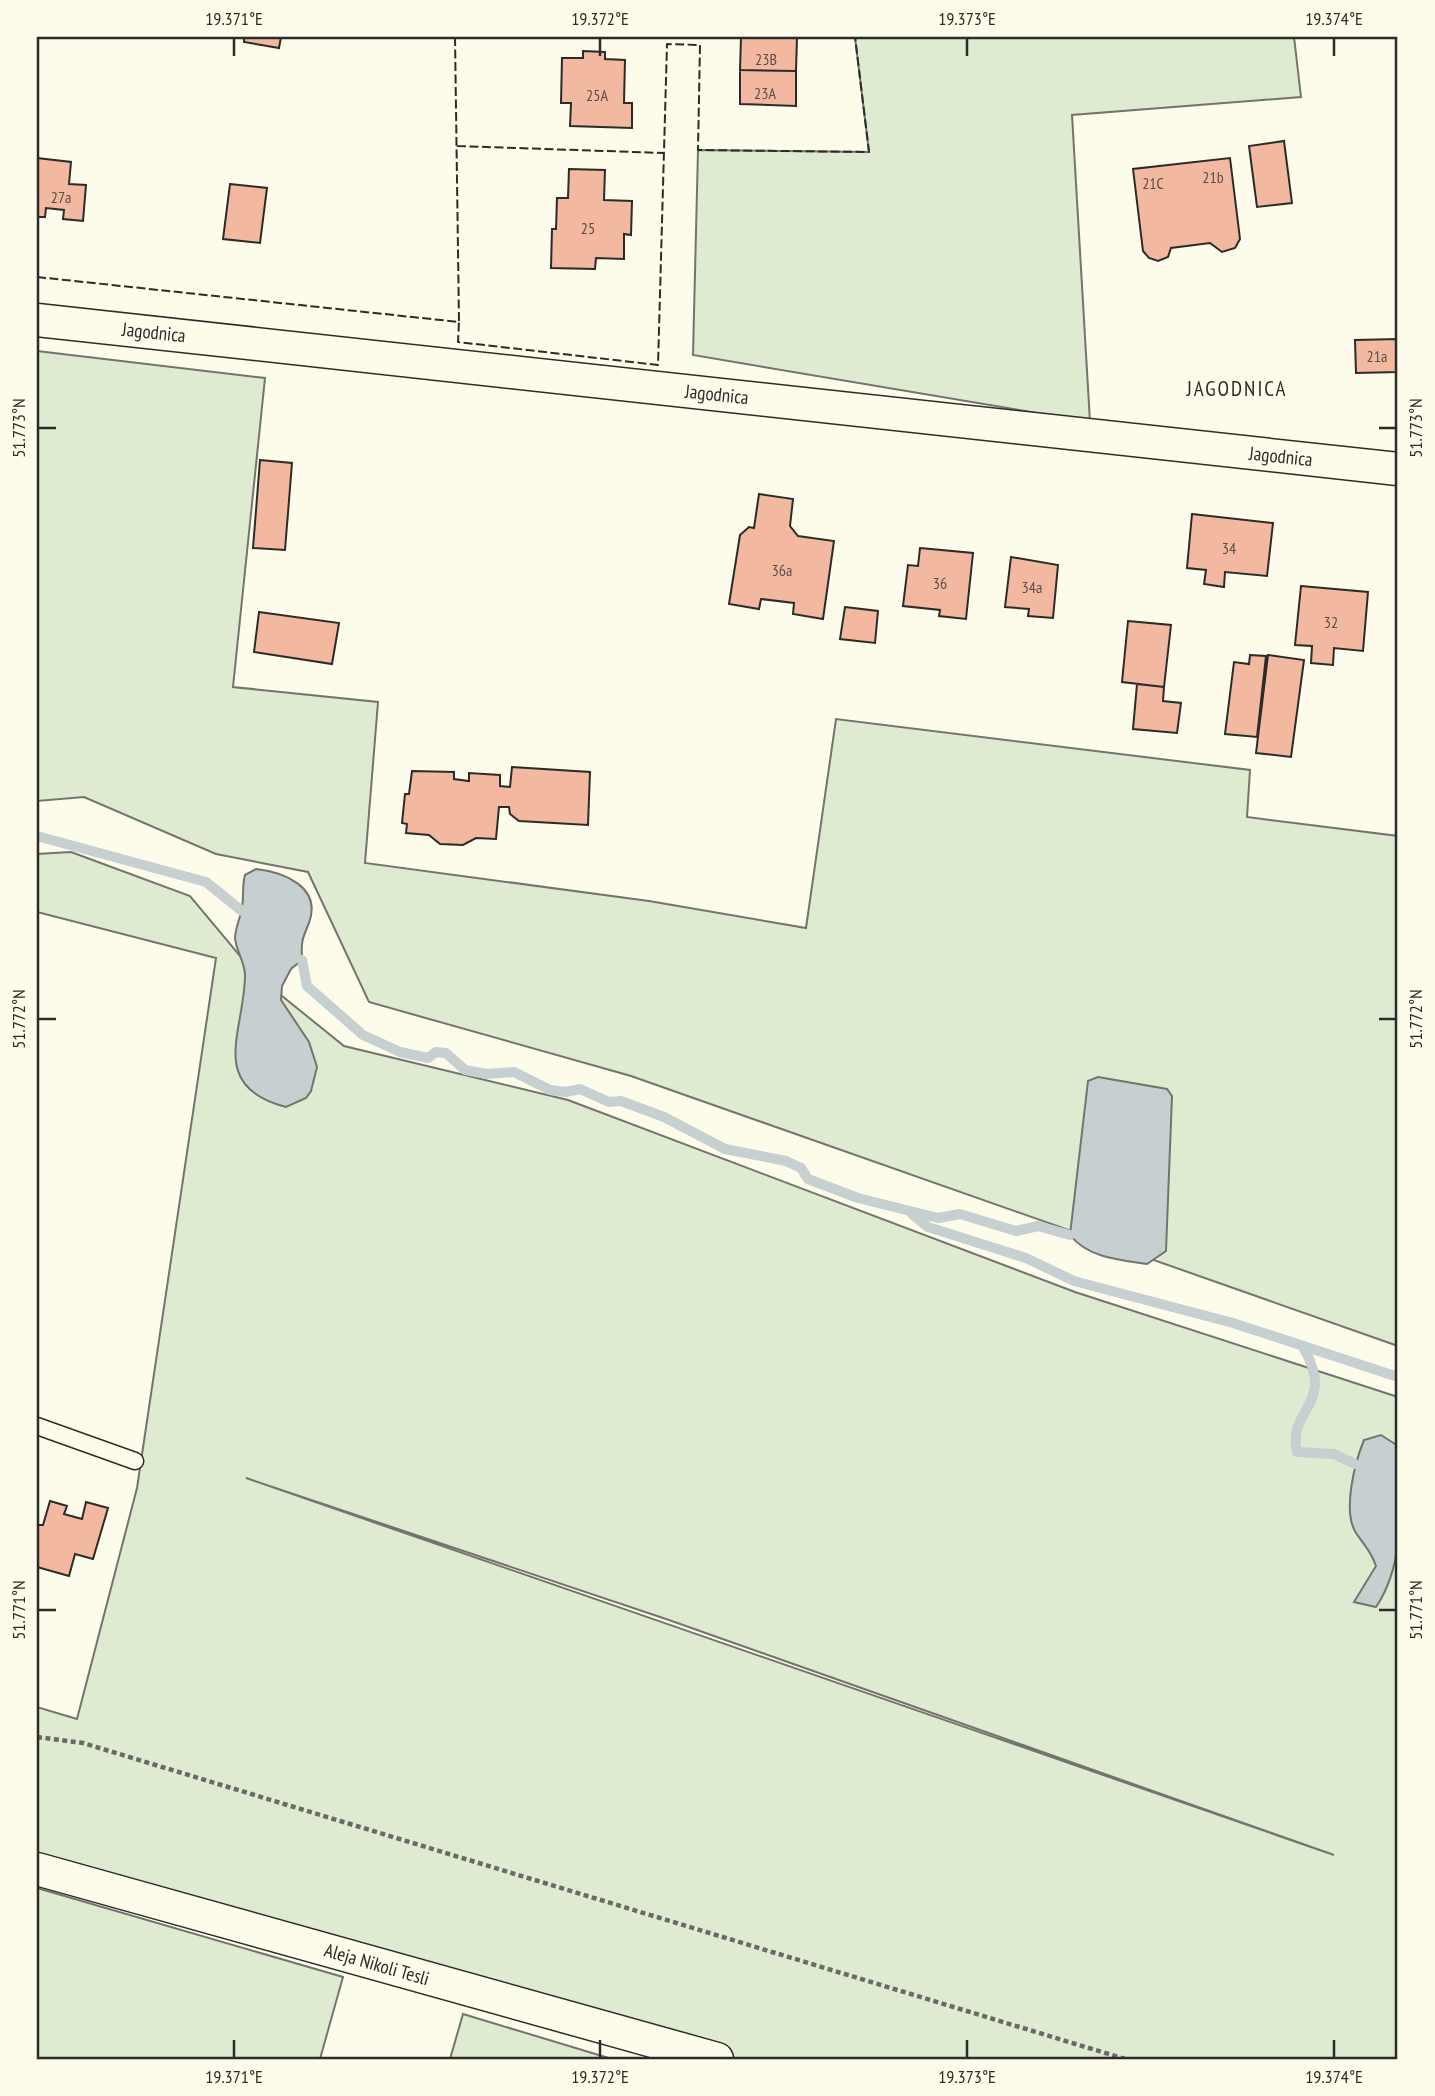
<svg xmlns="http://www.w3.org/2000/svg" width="1435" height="2096" font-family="'PT Sans Narrow',sans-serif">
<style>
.green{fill:#deebd1;stroke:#74746e;stroke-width:2;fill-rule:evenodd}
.water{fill:#c7d0d0;stroke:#74746e;stroke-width:2}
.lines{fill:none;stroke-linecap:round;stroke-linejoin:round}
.stream{stroke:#c7d0d0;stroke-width:10}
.building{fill:#f2b8a0;stroke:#2b2b2b;stroke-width:2}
.service-casing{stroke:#2b2b2b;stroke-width:19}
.minor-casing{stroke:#2b2b2b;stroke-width:35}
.path{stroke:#6a6964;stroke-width:4.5;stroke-dasharray:5 3.5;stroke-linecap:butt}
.service{stroke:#fdfbea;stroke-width:16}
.minor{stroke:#fdfbea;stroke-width:32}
.fence{stroke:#2b2b2b;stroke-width:2;stroke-dasharray:9 3.5;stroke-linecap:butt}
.ticks{fill:none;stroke:#2b2b2b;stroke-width:2.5}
.labels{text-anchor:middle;stroke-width:5;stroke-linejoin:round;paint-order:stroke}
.number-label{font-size:16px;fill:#5d4e48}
.street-label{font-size:19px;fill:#2b2b2b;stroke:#fdfbea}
.neighbourhood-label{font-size:21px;letter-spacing:2px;fill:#2b2b2b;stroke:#fdfbea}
.neatline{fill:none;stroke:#2b2b2b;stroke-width:2.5}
.ticks-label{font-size:18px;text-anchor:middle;fill:#2b2b2b}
</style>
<rect width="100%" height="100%" fill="#fdfbea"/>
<path class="green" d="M855,37H1294L1301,97L1072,115L1090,422L693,355L698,150L869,152Z
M37,351L265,378L233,687L378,702L365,863L649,901L806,928L836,719L1250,770L1247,817L1398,836V1346L631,1076L369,1002L308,872L216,854L84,797L37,801Z
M71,852L190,896L256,975L344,1046L568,1100L1075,1292L1398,1397V2059H676L37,1868V1707L77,1719L137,1488L216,958L37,912V854ZM246,1478L666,1619L1334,1855Z
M37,1888L343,1977L320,2059H37Z
M463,2014L612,2059H450Z"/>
<path class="water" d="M256,869C284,872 322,887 309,923C302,939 301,942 302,960L291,969L282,986L281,1000L309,1042L317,1067L311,1091L306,1098L286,1107C206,1086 245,1030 245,975C245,962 236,951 235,938C235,928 241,917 242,907C244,896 242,885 245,875Z
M1098,1077L1167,1089L1172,1096L1166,1251L1147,1264C1120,1260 1088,1258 1070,1235L1088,1081Z
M1381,1435L1398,1446C1398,1501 1408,1559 1376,1607L1354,1602L1376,1566C1371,1551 1364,1545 1356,1533C1342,1511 1355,1462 1364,1440Z"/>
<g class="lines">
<path class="stream" d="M37,836L206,882L242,911
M302,960L307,986L363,1035L400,1052L428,1058L436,1052L446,1053L465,1070L487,1074L514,1072L550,1090L566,1092L580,1089L609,1102L621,1101L664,1117L725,1149L786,1161L801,1168L808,1179L858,1198L938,1218L960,1214L1016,1231L1038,1226L1070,1235
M912,1214L928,1227L1026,1258L1074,1281L1233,1323L1398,1377
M1303,1347C1337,1406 1287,1407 1297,1452L1334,1454L1355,1464"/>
</g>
<path class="building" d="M244,37H281L279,48L244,42Z
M741,37H797L796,71L740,70Z
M583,51L605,52V59L625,60L624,103H632V128L570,126L571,103H561L562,58H583Z
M740,70L796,71V106L740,104Z
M1284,141L1292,203L1257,207L1249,146Z
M37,158L71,162L69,184L86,185L83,221L63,219L64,210L46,208L45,217H37Z
M1230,158L1240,239L1235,248L1222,252L1210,243L1171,248L1168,257L1158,261L1149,258L1143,251L1133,169Z
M569,169L605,170L604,200L632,201L631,235L624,234V259L596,258L595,269L551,268L552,229H556L557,198H568Z
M230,184L267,188L260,243L223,239Z
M1398,339V372L1356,373L1355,340Z
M260,460L292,463L285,550L253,548Z
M759,494L793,499L790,526L798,536L834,541L823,619L793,614L794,603L761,599L759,609L729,604L740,535L749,527L754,528Z
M1192,514L1273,523L1267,576L1225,572L1224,587L1204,584L1206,570L1187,568Z
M920,548L973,553L966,619L939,616L940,610L903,606L908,565L918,566Z
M1011,557L1058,565L1053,618L1028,616L1029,609L1005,607Z
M1301,586L1368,592L1363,651L1334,648L1333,665L1311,663L1312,646L1295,645Z
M845,607L878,611L875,643L840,639Z
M259,612L339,623L332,664L254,652Z
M1128,621L1171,625L1164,687L1122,682Z
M1250,655L1266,656L1257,737L1225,734L1234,662L1249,664Z
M1268,655L1304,660L1291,757L1256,753Z
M1137,684L1164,687L1163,701L1181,703L1177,733L1133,729Z
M512,767L590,772L588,825L519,821L510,814L509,807H499L496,839L476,838L463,845L440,844L429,835L406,833L407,824L402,823L405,794H409L412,771L454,772V779L469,781V773L500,775V786L510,787Z
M50,1501L67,1506L64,1514L82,1519L86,1502L108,1508L93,1559L75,1554L69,1576L37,1567V1525H43Z"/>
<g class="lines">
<defs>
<path id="service" d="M37,1426L135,1461"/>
<path id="minor" d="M37,320L1398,469
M37,1869L717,2059"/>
</defs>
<use href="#service" class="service-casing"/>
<use href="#minor" class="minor-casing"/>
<path class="path" d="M37,1737L83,1743L1125,2059"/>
<use href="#service" class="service"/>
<use href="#minor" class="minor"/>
<path class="fence" d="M455,37L459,322
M457,146L664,153
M37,277L459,322L458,342L658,365L667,44L700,45L698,150L869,152L855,37"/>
</g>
<path class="ticks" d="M234,38V56M600,38V56M967,38V56M1334,38V56M38,428H56M1379,428H1396M38,1019H56M1379,1019H1396M38,1610H56M1379,1610H1396M234,2040V2058M600,2040V2058M967,2040V2058M1334,2040V2058"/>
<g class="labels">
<g class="number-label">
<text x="766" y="65">23B</text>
<text x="765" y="99">23A</text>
<text x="597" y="101">25A</text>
<text x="1213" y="183">21b</text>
<text x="1153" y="189">21C</text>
<text x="61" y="203">27a</text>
<text x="588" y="234">25</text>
<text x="1377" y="362">21a</text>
<text x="1229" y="554">34</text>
<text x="782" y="576">36a</text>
<text x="940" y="589">36</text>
<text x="1032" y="593">34a</text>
<text x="1331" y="628">32</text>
</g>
<g class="street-label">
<text transform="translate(154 332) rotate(6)" y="7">Jagodnica</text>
<text transform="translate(717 394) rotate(6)" y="7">Jagodnica</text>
<text transform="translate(1281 456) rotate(6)" y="7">Jagodnica</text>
<text transform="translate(377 1964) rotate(16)" y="7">Aleja Nikoli Tesli</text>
</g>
<g class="neighbourhood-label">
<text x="1237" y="396">JAGODNICA</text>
</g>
</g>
<rect width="1435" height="2096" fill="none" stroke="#fdfbea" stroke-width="77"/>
<rect x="38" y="38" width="1358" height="2020" class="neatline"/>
<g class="ticks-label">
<text x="234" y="25">19.371°E</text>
<text x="600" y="25">19.372°E</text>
<text x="967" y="25">19.373°E</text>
<text x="1334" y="25">19.374°E</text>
<text transform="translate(19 428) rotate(-90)" y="6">51.773°N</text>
<text transform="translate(1416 428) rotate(-90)" y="6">51.773°N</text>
<text transform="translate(19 1019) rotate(-90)" y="6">51.772°N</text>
<text transform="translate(1416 1019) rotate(-90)" y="6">51.772°N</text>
<text transform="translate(19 1610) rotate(-90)" y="6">51.771°N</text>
<text transform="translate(1416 1610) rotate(-90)" y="6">51.771°N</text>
<text x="234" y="2083">19.371°E</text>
<text x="600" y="2083">19.372°E</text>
<text x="967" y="2083">19.373°E</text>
<text x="1334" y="2083">19.374°E</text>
</g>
</svg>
